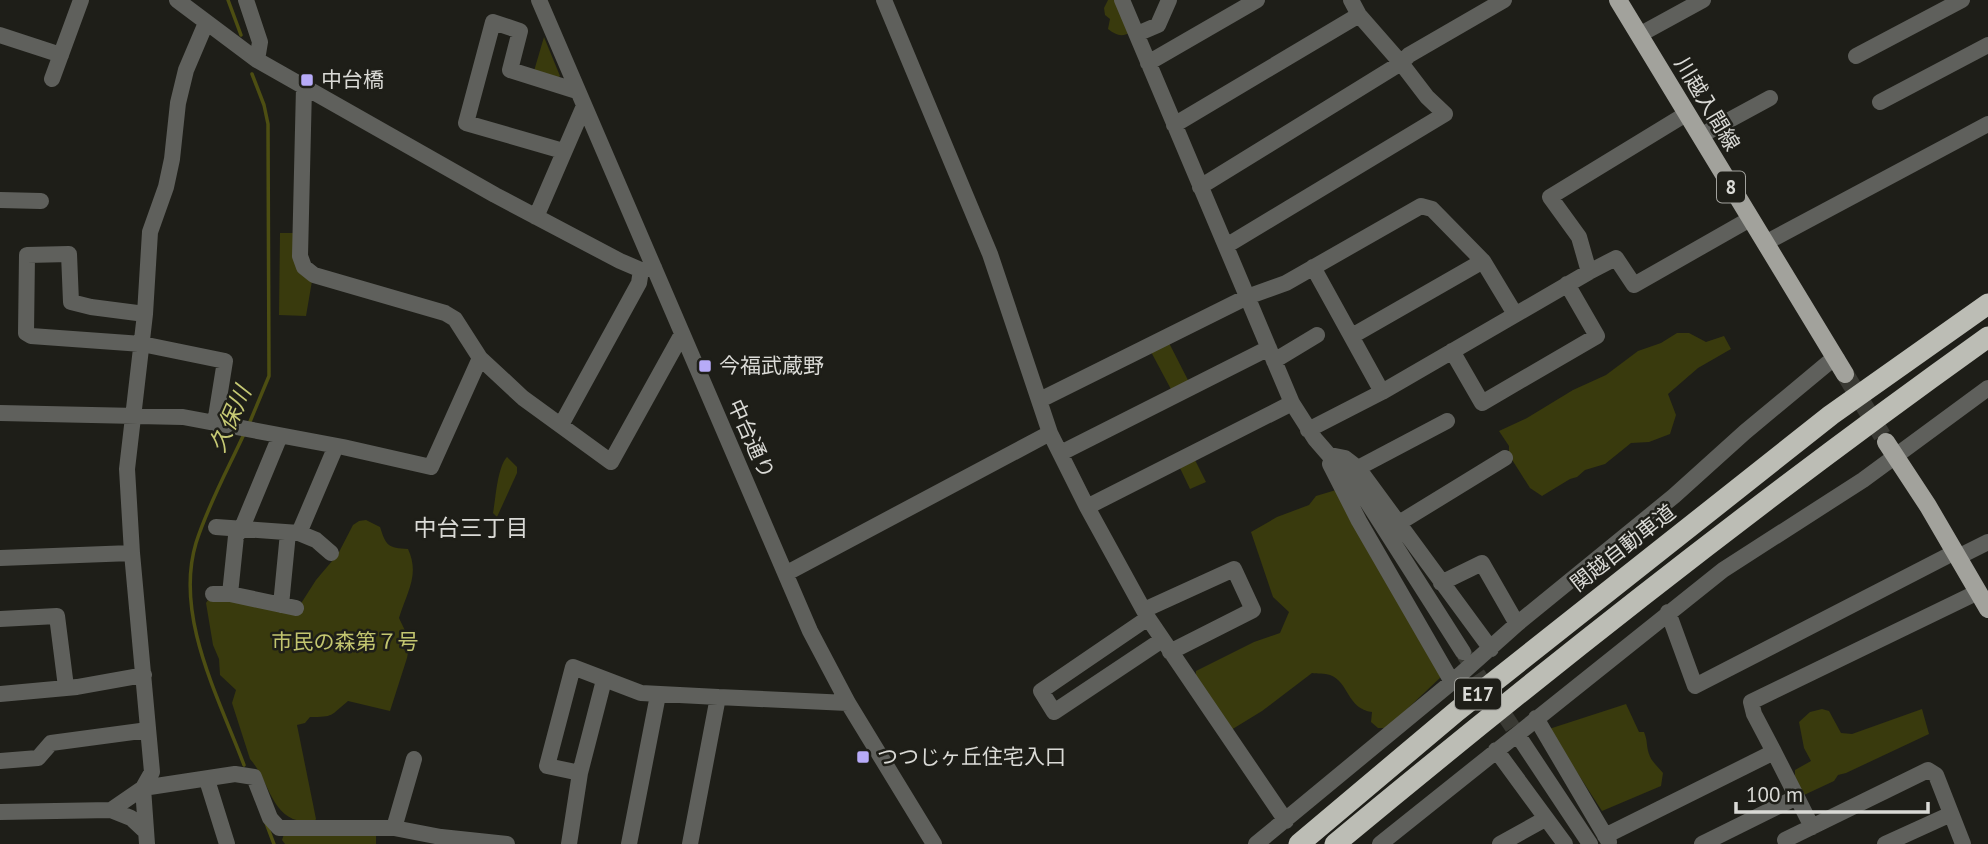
<svg xmlns="http://www.w3.org/2000/svg" width="1988" height="844" font-family="'PT Sans','Noto Sans JP',sans-serif">
<style>
.green{fill:#393a0d}
.lines{fill:none;stroke-linecap:round;stroke-linejoin:round}
.stream{stroke:#4d4e12;stroke-width:3.5}
.minor-tunnel{stroke:#3a3a34;stroke-width:16;stroke-dasharray:16 8;stroke-linecap:butt}
.major-tunnel{stroke:#3a3a34;stroke-width:18;stroke-dasharray:18 9;stroke-linecap:butt}
.minor{stroke:#5f605c;stroke-width:16}
.major{stroke:#a2a29c;stroke-width:18}
.highway{stroke:#bcbdb5;stroke-width:21}
.poi-dot{fill:#b7abf8;stroke:#1e1e18;stroke-width:2.5}
.labels{text-anchor:middle;stroke-width:5;stroke-linejoin:round;paint-order:stroke}
.shield{fill:#1e1e18;stroke:#a2a29d;stroke-width:2}
.shield-label{font-size:19px;font-weight:bold;fill:#dadad6}
.poi-label{font-size:21px;fill:#dadad6;stroke:#1e1e18;text-anchor:start}
.street-label{font-size:21px;fill:#dadad6;stroke:#1e1e18}
.park-label{font-size:21px;fill:#c2c56f;stroke:#1e1e18}
.water-label{font-size:23px;font-style:italic;fill:#c7ca74;stroke:#1e1e18}
.neighbourhood-label{font-size:23px;fill:#dadad6;stroke:#1e1e18}
</style>
<rect width="100%" height="100%" fill="#1e1e18"/>
<path class="green" d="M1108,0H1120L1132,32C1122,37 1117,36 1108,29L1110,19L1105,15L1104,8Z
M544,37L560,76L558,78L534,71Z
M280,233H293L312,281L306,316L279,315Z
M1677,333H1689L1706,342L1724,336L1731,349L1698,368L1668,394L1676,415L1670,434L1649,442L1631,443L1605,464L1585,470L1577,477L1570,479L1542,496L1530,488L1509,455V446L1499,431L1527,418L1573,390L1606,375L1638,351L1661,343Z
M1168,341L1190,384L1173,393L1150,350Z
M507,457L517,467V473L497,517L493,513C496,498 497,468 507,457Z
M1194,458L1206,482L1190,489L1179,466Z
M1336,490L1442,676L1387,728H1378L1371,722L1372,712C1347,709 1349,682 1330,675C1325,673 1317,674 1312,673L1262,711L1231,730L1196,680V671L1254,642L1280,633L1289,612L1273,597L1251,532L1277,517L1309,505L1316,496Z
M366,520L380,527C386,546 388,548 408,549C420,575 407,592 399,618L410,641L407,658L390,711L348,701C330,716 334,717 310,717L305,723L297,725L316,819L314,822C270,824 273,785 250,759L232,703L236,690L220,675L219,659L213,645L206,603L210,597L300,605L316,580L338,554L353,525L359,521Z
M1626,704L1639,732H1644C1648,742 1646,745 1649,754C1651,761 1658,767 1663,773L1661,786L1602,811L1549,729Z
M1822,709L1829,711L1841,733L1852,734L1922,709L1929,734L1846,773L1838,775L1834,781L1804,795L1795,779V770L1811,761L1804,748L1799,722L1810,712Z
M284,834L376,835V844H285L282,840Z"/>
<g class="lines">
<path class="stream" d="M228,0L241,35
M249,424L269,376L268,124L264,105L252,74
M244,765C219,698 174,616 196,543C208,505 228,469 244,434
M266,823L274,844"/>
<path class="minor-tunnel" d="M1464,654L1521,740"/>
<path class="major-tunnel" d="M1845,374L1886,442"/>
<path class="minor" d="M177,0L257,60L495,195L620,261L641,270L654,267
M246,0L260,42L257,60
M539,0L810,631L848,703L934,844
M884,0L990,254L1050,433L1087,507L1148,618L1286,821
M1122,0L1292,403L1315,439L1361,492L1463,652
M1137,34L1158,25L1169,0
M0,35L61,55
M1639,35L1703,0
M1856,56L1962,0
M1148,63L1257,0
M52,79L81,0
M1880,102L1988,45
M1174,125L1359,15
M1700,136L1770,98
M563,151L466,123L493,22L520,31L510,70L577,91
M1200,187L1401,63L1359,15L1351,0
M0,200L41,201
M536,217L584,106
M1765,243L1988,124
M1226,246L1445,114L1427,97L1401,63L1409,55L1504,0
M1313,267L1382,392
M1589,272L1616,258L1634,285L1750,219
M145,314L91,307L71,302L69,254L27,255L26,333L31,336L142,344L225,361L215,423
M1352,336L1483,261
M1452,351L1482,403L1597,336L1567,284
M480,358L523,398L611,462L682,334
M1274,361L1317,335
M1040,400L1247,297L1286,283L1421,206L1432,209L1483,261L1515,314
M0,413L183,417L343,447L431,467L480,358L455,319L445,313L314,275L304,267L300,256L304,87
M561,425L639,283L641,270
M1308,430L1382,392L1589,272L1579,237L1550,197L1686,114
M1061,453L1269,348
M1330,455L1345,458L1358,468L1491,649
M1330,464L1359,521L1452,682
M1358,468L1447,421
M1087,507L1292,403
M1399,523L1505,458
M216,527L299,533L336,446
M299,533L316,540L331,553
M1958,557L1988,542
M0,558L132,553
M787,573L1050,433
M1441,583L1482,563L1517,624
M213,594H230L236,536L241,530L280,436
M230,594L296,608
M281,605L288,533
M1144,610L1234,569L1253,610L1170,652
M1668,612L1695,686L1955,552
M1148,618L1041,691L1054,712L1162,640
M0,619L57,616L66,687
M604,680L580,773L547,766L573,667L641,693L718,697
M0,694L77,687L144,675
M1536,718L1609,842
M1521,740L1590,844
M1496,750L1565,844
M1774,752L1812,827
M0,761L38,758L51,743L148,730
M207,780L227,844
M111,810L143,788L235,774L254,777L270,818L279,828H394L414,759
M0,812L111,810L131,818L146,832
M394,828L441,837L507,844
M1605,836L1774,752L1754,714L1751,702L1978,592
M147,844L143,788L152,772L132,553L127,469L145,314L150,232L166,187L172,159L178,103L186,70L206,23
M569,844L580,773
M629,844L658,695
M690,844L718,697L848,703
M1256,844L1452,682L1517,624L1674,496L1745,432L1828,363L1837,359
M1380,844L1723,570L1863,480L1988,388
M1500,844L1545,819
M1702,844L1797,797
M1787,844L1785,840L1928,770L1936,775L1963,844
M1885,844L1951,814"/>
<path class="major" d="M1618,0L1845,374
M1886,442L1928,506L1988,609"/>
<path class="highway" d="M1299,844L1457,711L1831,415L1988,304
M1335,844C1547,668 1764,497 1988,337"/>
</g>
<g class="poi-dot">
<rect x="300" y="73" width="14" height="14" rx="3.5"/>
<rect x="698" y="359" width="14" height="14" rx="3.5"/>
<rect x="856" y="750" width="14" height="14" rx="3.5"/>
</g>
<g class="labels">
<g class="shield">
<rect x="1717" y="171.5" width="28" height="31" rx="5"/>
<rect x="1455" y="678.5" width="46" height="31" rx="5"/>
</g>
<g class="shield-label">
<text x="1731" y="194">8</text>
<text x="1478" y="701">E17</text>
</g>
<g class="poi-label">
<text x="321" y="87">中台橋</text>
<text x="719" y="373">今福武蔵野</text>
<text x="877" y="764">つつじヶ丘住宅入口</text>
</g>
<g class="street-label">
<text transform="translate(1707 104) rotate(59)" y="7">川越入間線</text>
<text transform="translate(751 439) rotate(66)" y="7">中台通り</text>
<text transform="translate(1623 548) rotate(-38)" y="7">関越自動車道</text>
</g>
<g class="park-label">
<text x="345" y="649">市民の森第７号</text>
</g>
<g class="water-label">
<text transform="translate(230 419) rotate(-66)" y="8">久保川</text>
</g>
<g class="neighbourhood-label">
<text x="471" y="536">中台三丁目</text>
</g>
</g>
<path d="M1736 802v10h192v-10" fill="none" stroke="#dadad6" stroke-width="3.5"/>
<text x="1746" y="802" font-size="21" fill="#dadad6" stroke="#1e1e18" stroke-width="5" paint-order="stroke">100 m</text>
</svg>
